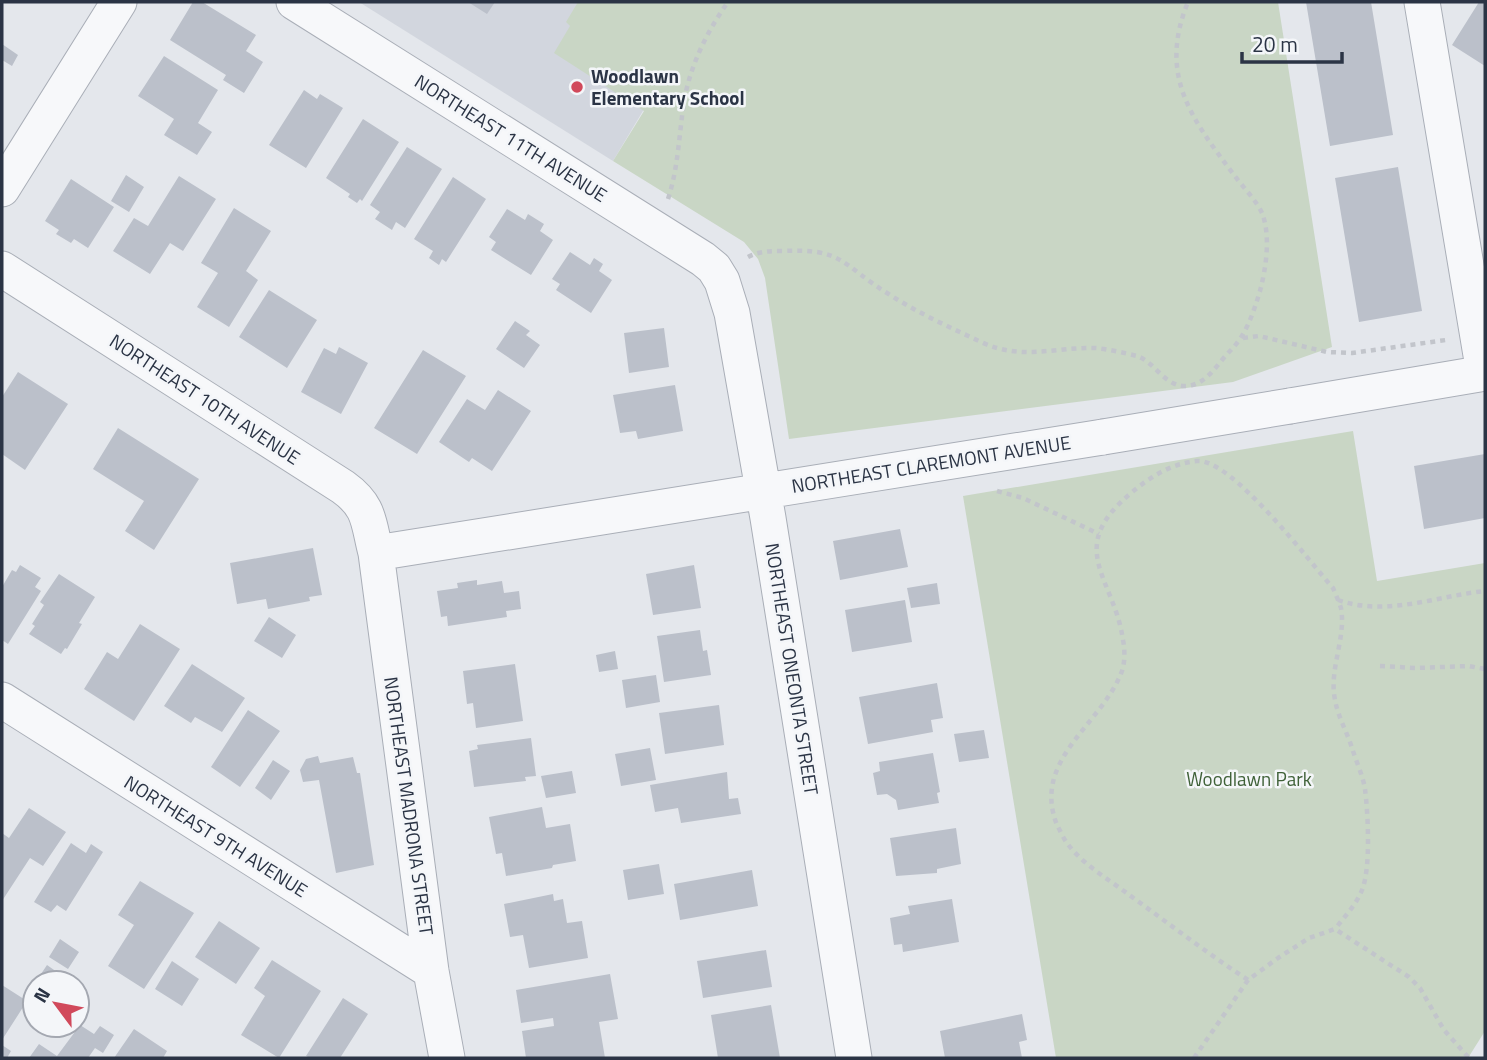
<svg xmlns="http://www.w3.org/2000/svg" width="1487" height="1060" font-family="'Titillium Web',sans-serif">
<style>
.built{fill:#d2d6de}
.green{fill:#c9d6c5}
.building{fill:#bbc0ca}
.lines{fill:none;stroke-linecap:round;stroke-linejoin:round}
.minor-casing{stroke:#a9aeb7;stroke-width:37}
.path{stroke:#c2c5cb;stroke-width:4.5;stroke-dasharray:5 5;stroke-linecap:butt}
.minor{stroke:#f7f8fa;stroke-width:35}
.minor-bridge-casing{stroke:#a9aeb7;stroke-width:37;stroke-linecap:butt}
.minor-bridge{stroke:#f7f8fa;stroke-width:35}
.poi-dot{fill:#d1495b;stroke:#f4f6f9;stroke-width:2.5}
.labels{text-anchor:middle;stroke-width:5;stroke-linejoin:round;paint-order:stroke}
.poi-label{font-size:19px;font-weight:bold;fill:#2b3445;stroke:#f4f6f9;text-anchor:start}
.street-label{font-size:19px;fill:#2b3445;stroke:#f4f6f9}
.park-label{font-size:19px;fill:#3f6138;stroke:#f4f6f9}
</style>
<rect width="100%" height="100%" fill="#e4e7ec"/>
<path class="built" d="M359,2H708L613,161Z"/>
<path class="green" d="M578,2H1278L1332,347L1233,382L789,439L765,278L758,259L744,242L613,161L644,111L554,53L570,26L566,22Z
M1353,431L1377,581L1485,563V1031L1468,1058H1056L963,496Z"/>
<path class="building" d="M193,2H202L256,35L246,51L263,62L244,93L223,80L226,75L170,40Z
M468,2H495L487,14Z
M1306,2H1371L1393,135L1330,146Z
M1479,2H1485V66L1452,45Z
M2,44L18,55L12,66L2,60Z
M164,56L218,90L198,123L212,132L197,155L164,135L174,119L138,96Z
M304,90L317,99L320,94L343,108L306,168L269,145Z
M363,119L399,142L362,201L360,199L357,203L348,197L350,194L326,178Z
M407,147L442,169L405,228L396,222L392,230L375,219L380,212L370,205Z
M1398,167L1422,311L1359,322L1335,178Z
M126,175L144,187L129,212L111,201Z
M179,176L216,199L183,251L170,243L150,274L113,251L134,218L148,226Z
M453,177L486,199L446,262L442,259L439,265L429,258L433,251L414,239Z
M71,179L114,207L88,248L74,239L71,243L56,234L59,230L45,221Z
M234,208L271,231L246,271L258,280L229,327L197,307L218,273L201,263Z
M507,209L525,220L528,214L544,224L540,231L553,240L531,275L491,250L496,242L489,237Z
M570,252L590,265L594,258L603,264L599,271L612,280L591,313L556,290L560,284L552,279Z
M269,290L317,320L287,368L239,337Z
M515,321L530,331L526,335L540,345L524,368L496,349Z
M664,328L669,367L629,373L624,333Z
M339,347L368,363L341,414L301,392L324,348L336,354Z
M423,350L466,376L417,454L374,428Z
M18,372L68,404L25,470L2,454V397Z
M675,385L683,431L638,439L636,431L620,433L613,395Z
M498,390L531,411L492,471L472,458L469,462L439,442L467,399L485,410Z
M118,428L199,479L154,550L125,531L144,501L93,469Z
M1485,454V518L1424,529L1414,466Z
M900,529L908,567L840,580L833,541Z
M313,548L322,595L309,597L310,601L268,609L266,599L237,604L230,563Z
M20,565L41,578L35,587L41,591L8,644L2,640V587L12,570L16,572Z
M694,565L701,608L653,615L646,574Z
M59,574L95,597L79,623L82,624L67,649L65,648L61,654L29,634L35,626L32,624L44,605L40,602Z
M477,580V585L502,581L504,593L519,591L521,609L506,611L507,617L448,626L447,616L441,617L437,591L458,588L457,583Z
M937,583L940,604L911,608L907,588Z
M905,600L912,642L852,652L845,610Z
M269,617L296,635L282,658L254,641Z
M140,624L180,649L134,721L84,689L107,652L118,659Z
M700,630L703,651L707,650L711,675L664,682L657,636Z
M615,651L618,669L599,672L596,655Z
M192,664L245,698L222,732L195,717L191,723L164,706Z
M515,664L523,721L476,728L473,703L467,704L463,671Z
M656,675L660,702L626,708L622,680Z
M937,683L943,718L931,720L933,732L868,744L859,697Z
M719,705L724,745L665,754L659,713Z
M248,710L280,731L240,787L211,767Z
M984,730L989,758L959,762L954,734Z
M531,738L536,776L525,777L526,781L474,787L469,751L478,749L477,745Z
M650,748L656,780L621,786L615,754Z
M933,753L940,792L937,793L939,803L898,810L896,800L887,794L877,795L873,773L880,771L879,762Z
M318,756L320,763L353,757L357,773H360L374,865L336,873L319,780L303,782L300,770L306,759Z
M273,760L290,771L271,800L255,788Z
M572,771L576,793L546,798L541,776Z
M727,772L729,799L738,798L741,814L681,823L678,808L655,812L650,785Z
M542,807L546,828L570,824L576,861L553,865L552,868L506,876L502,853L496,854L489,817Z
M29,808L66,832L43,866L30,858L2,901V833L9,838Z
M956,828L961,864L937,869V873L896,876L890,838Z
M71,843L86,853L91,844L103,852L66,911L57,905L51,912L34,902Z
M659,864L664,894L628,900L623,870Z
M752,870L758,906L680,920L674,884Z
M140,881L194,913L144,989L108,966L134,925L118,915Z
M553,894L554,901L563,899L567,923L582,921L588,958L529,968L523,935L510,937L504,904Z
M952,899L959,942L903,952L902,944L894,945L890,918L910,914L908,906Z
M219,921L260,948L236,984L195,957Z
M60,939L79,952L68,969L49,957Z
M766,950L772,987L703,998L697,961Z
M272,960L321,991L279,1058L241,1035L265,996L254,988Z
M172,961L199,979L182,1006L155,989Z
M47,965L64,977L60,983H35Z
M610,974L618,1019L599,1022L605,1058H526L522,1031L554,1026L553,1018L521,1023L516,990Z
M35,983V1002L27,996Z
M2,985L27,1001L2,1040Z
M343,998L368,1014L340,1058H310L306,1056Z
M771,1005L780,1058H718L711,1015Z
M1022,1014L1027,1040L1019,1042L1022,1058H945L940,1031Z
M80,1025L94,1034L100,1026L114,1035L103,1053L95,1048L88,1058H29L39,1044L57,1056Z
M134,1029L167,1051L163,1058H114Z
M2,1045L11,1051L7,1058H2Z"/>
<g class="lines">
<defs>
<path id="minor" d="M294,2L703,259L714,268L722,281L732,313L768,518L854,1058
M1422,2L1484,373
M2,189L119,2
M2,269L343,487C371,507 368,523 376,553L431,971L447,1058
M1290,406L1485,373
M376,553L1103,437
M2,700L431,971"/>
</defs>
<use href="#minor" class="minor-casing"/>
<path class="path" d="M668,199C679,166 679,130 685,96C692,62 708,30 728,2
M748,257C759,251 771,251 784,251C843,248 842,265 887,293C916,312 949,327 981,342C1022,361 1053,347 1095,348C1108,349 1125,353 1137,356C1155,362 1164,386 1185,386C1206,386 1217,364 1230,351C1246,335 1253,314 1260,291C1266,268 1271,236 1262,213C1256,200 1242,186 1234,175C1191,118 1158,75 1188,2
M1243,338L1259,336L1327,352L1352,353L1446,340
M997,491L1023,498L1099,534
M1338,600C1386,617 1437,596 1485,591
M1380,666L1416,668L1469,666L1485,669
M1248,980C1207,953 1168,923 1128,894C1108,879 1082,864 1067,843C1063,838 1060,830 1057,825C1031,759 1102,725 1122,671C1125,662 1125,650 1123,640C1114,577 1064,549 1131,493C1150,477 1172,463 1197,461C1231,458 1309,561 1333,588C1336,595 1339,602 1341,608C1346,636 1331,665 1334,693C1336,714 1346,729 1352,748C1356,761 1363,776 1365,789C1368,813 1371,868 1362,890C1356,905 1345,916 1335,929
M1194,1058L1248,980L1278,958L1309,938L1335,929L1409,977L1420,988L1444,1030L1469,1058"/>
<use href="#minor" class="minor"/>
<defs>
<path id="minor-bridge" d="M1103,437L1290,406"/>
</defs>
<use href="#minor-bridge" class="minor-bridge-casing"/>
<use href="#minor-bridge" class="minor-bridge"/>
</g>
<circle class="poi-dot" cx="577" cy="87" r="7"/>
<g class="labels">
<g class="poi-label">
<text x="591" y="83">Woodlawn<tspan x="591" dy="22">Elementary School</tspan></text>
</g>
<g class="street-label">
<text transform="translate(511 138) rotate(32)" y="7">NORTHEAST 11TH AVENUE</text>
<text transform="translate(205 399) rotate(33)" y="7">NORTHEAST 10TH AVENUE</text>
<text transform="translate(931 464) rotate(-9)" y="7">NORTHEAST CLAREMONT AVENUE</text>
<text transform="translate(792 669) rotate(81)" y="7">NORTHEAST ONEONTA STREET</text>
<text transform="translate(409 806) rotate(82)" y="7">NORTHEAST MADRONA STREET</text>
<text transform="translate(216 836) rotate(32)" y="7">NORTHEAST 9TH AVENUE</text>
</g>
<g class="park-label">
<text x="1249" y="786">Woodlawn Park</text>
</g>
</g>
<rect width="1487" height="1060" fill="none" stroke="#2b3445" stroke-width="7"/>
<g transform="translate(56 1004) rotate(302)"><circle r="33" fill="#f4f6f9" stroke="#a4a8b1" stroke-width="2"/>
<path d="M0-5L12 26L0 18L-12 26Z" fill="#d1495b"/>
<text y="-10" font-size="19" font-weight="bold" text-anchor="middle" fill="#2b3445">N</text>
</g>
<path d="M1242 52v10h100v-10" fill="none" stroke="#2b3445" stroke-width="3.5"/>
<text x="1252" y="52" font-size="21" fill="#2b3445" stroke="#f4f6f9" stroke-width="5" paint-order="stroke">20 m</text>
</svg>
